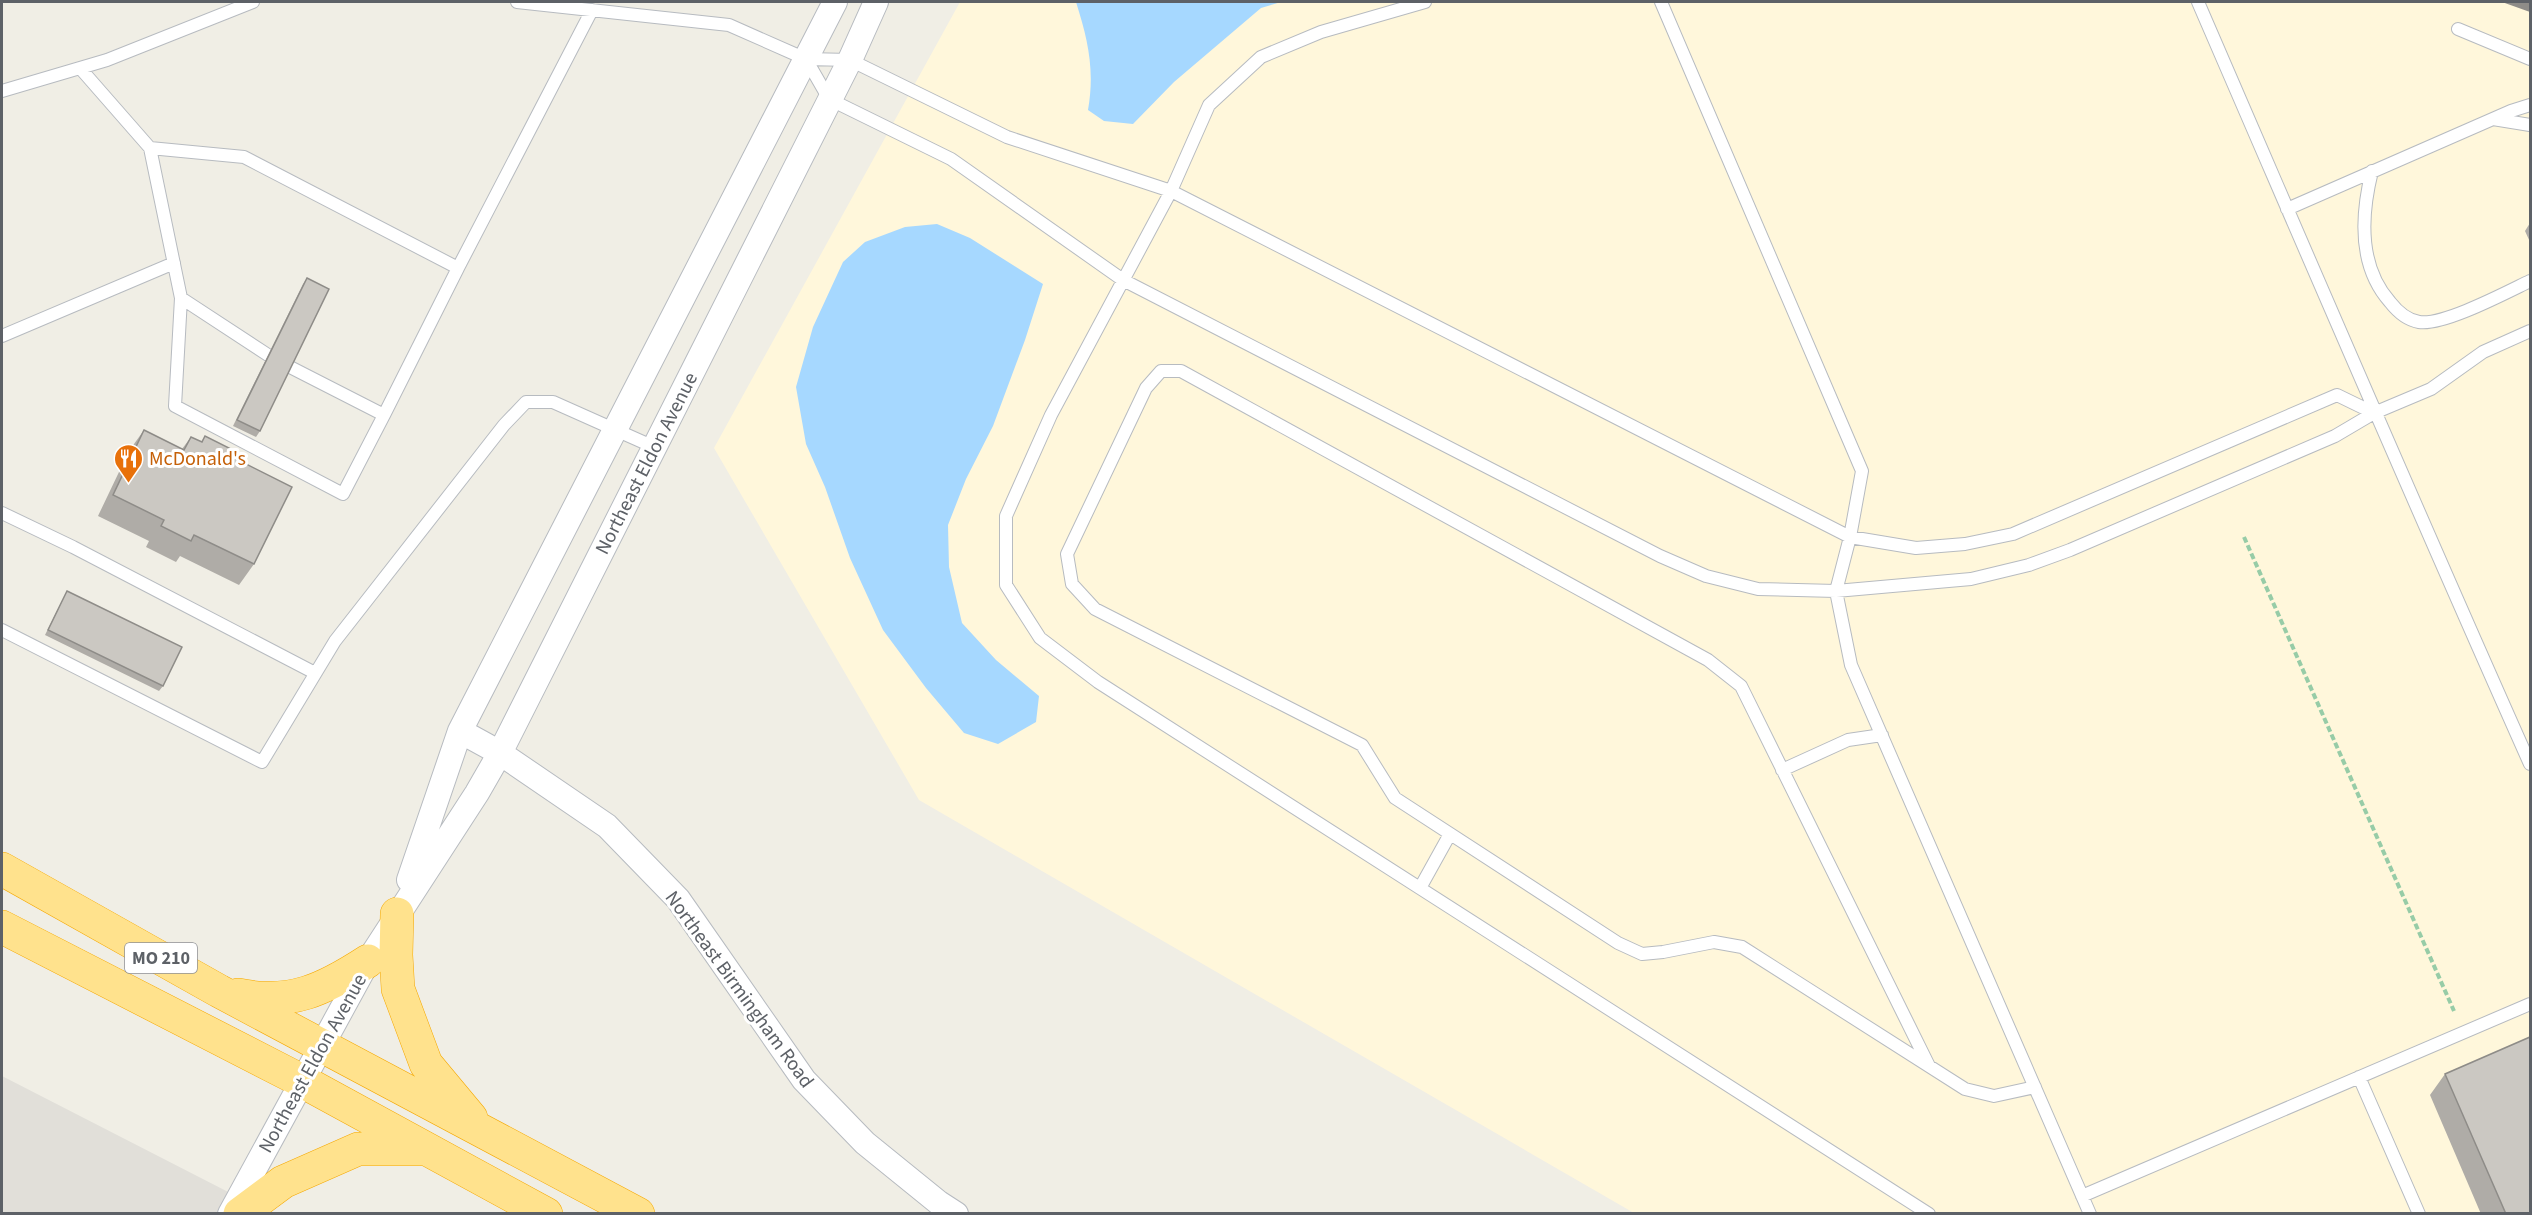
<svg xmlns="http://www.w3.org/2000/svg" width="2532" height="1215" font-family="'Source Sans 3',sans-serif">
<style>
.commercial{fill:#fff7db}
.industrial{fill:#e1dfd9}
.water{fill:#a6d8ff}
.lines{fill:none;stroke-linecap:round;stroke-linejoin:round}
.lane-casing{stroke:#b7bbc0;stroke-width:14}
.street-casing{stroke:#b7bbc0;stroke-width:26}
.highway-casing{stroke:#f5a800;stroke-width:34}
.path{stroke:#97cca7;stroke-width:4;stroke-dasharray:6 3;stroke-linecap:butt}
.lane{stroke:#fff;stroke-width:12}
.street{stroke:#fff;stroke-width:24}
.highway{stroke:#ffe28d;stroke-width:33}
.wall{fill:#afaca7}
.shaded-wall{fill:#8e8c88}
.building{fill:#cbc8c2;stroke:#8e8c88;stroke-width:1.5}
.labels{text-anchor:middle;stroke-width:6;stroke-linejoin:round;paint-order:stroke}
.shield{fill:#fff;stroke:#8e9095;stroke-width:1.5}
.shield-label{font-size:18px;font-weight:bold;fill:#5d6167}
.food-label{font-size:20px;fill:#c56008;stroke:#fff;text-anchor:start}
.street-label{font-size:20px;fill:#5d6167;stroke:#fff}
</style>
<rect width="100%" height="100%" fill="#f0eee5"/>
<path class="commercial" d="M960,2H2530V1213H1634L919,800L714,448Z"/>
<path class="industrial" d="M2,1076L269,1213H2Z"/>
<path class="water" d="M1076,2H1281L1261,8L1174,82L1133,124L1104,121L1088,110C1095,70 1088,40 1076,2Z
M937,224L970,238L1043,284L1025,340L993,426L966,479L948,525L949,567L962,623L996,660L1039,696L1036,722L998,744L964,733L926,688L883,630L850,558L825,487L806,444L796,387L813,327L843,262L865,242L905,227Z"/>
<g class="lines">
<defs>
<path id="lane" d="M517,2L729,25L806,59L850,60L1007,137L1171,191L1850,537L1916,548L1965,544L2013,534L2337,395L2374,413
M1425,2L1321,32L1261,57L1209,105L1171,191L1051,415L1006,516V585L1040,638L1098,682L1929,1214
M1661,2L1862,471L1850,537L1836,591L1851,665L2090,1214
M2198,2C2308,256 2417,511 2530,764
M2458,29L2530,59
M806,59L829,99L951,159L1123,280L1660,556L1706,576L1758,589L1836,591L1971,579L2029,565L2070,550L2335,436L2374,413L2431,389L2483,352L2530,331
M80,68L150,148L244,157L458,268L592,10
M2,91L107,60L253,2
M2493,119L2530,125
M150,148L181,298L268,355
M2372,171C2361,215 2358,266 2390,302C2397,311 2407,320 2419,322C2443,326 2507,292 2530,281
M2287,209L2511,111L2530,105
M181,298L175,406L343,494L384,415
M2,336L174,263
M290,367L384,415L458,268
M2,513L73,547L315,673
M2,630L262,762L335,641L504,425L526,402H553L654,447
M1782,770L1848,740L1882,735
M1420,888L1450,834
M1929,1066L1741,686L1708,660L1181,371H1161L1146,388L1067,554L1072,584L1095,609L1362,745L1395,798L1618,943L1642,954L1663,952L1714,942L1742,947L1965,1089L1994,1096L2035,1087
M2359,1077L2419,1214
M2082,1196L2530,1004"/>
<path id="street" d="M460,731L500,753L607,826L678,899L804,1080L865,1143L939,1203L956,1214
M409,880L460,731L835,2
M230,1214L368,961L477,793L500,753L850,60L876,2"/>
<path id="highway" d="M2,869L219,991L638,1214
M397,914L396,955L398,989L426,1064L471,1118
M2,927L302,1081L546,1214
M238,995C291,1006 325,989 368,961
M240,1214L283,1182L358,1149H425"/>
</defs>
<use href="#lane" class="lane-casing"/>
<use href="#street" class="street-casing"/>
<use href="#highway" class="highway-casing"/>
<path class="path" d="M2244,537L2454,1011"/>
<use href="#lane" class="lane"/>
<use href="#street" class="street"/>
<use href="#highway" class="highway"/>
</g>
<path class="wall" d="M2530,223V242L2525,231Z
M307,278L260,431L256,437L233,426L303,284Z
M144,430L182,449L191,437L201,442L205,436L232,457L254,564L239,585L180,556L176,562L146,547L149,541L98,516L129,451Z
M67,591L163,686L159,691L45,635Z
M2445,1074L2530,1214H2481L2430,1095Z"/>
<path class="shaded-wall" d="M2502,2H2530V12Z"/>
<path class="building" d="M307,278L329,289L260,431L237,420Z
M144,430L184,450L191,437L202,442L205,436L235,451L232,457L292,487L254,564L194,535L191,541L161,526L164,520L113,495Z
M67,591L182,647L163,686L48,630Z
M2530,1037V1214H2506L2445,1074Z"/>
<defs>
<symbol id="restaurant-pin" viewBox="-11 -11 22 30"><path d="M0 17L-7.5 6A9.5 9.5 0 1 1 7.5 6Z" fill="#e8710a" stroke="#fff"/><path d="M-5-6h1v4h1v-4h1v4h1v-4h1v5L-1.5 .5V6h-2V.5L-5-1ZM5-6V6H3V1.5H1.5Q1.5-4 5-6Z" fill="#fff"/></symbol>
</defs>
<g fill-rule="evenodd">
<use href="#restaurant-pin" x="112" y="442" width="33" height="45"/>
</g>
<g class="labels">
<rect class="shield" x="125" y="943" width="72" height="30" rx="4.5"/>
<g class="shield-label">
<text x="161" y="964">MO 210</text>
</g>
<g class="food-label">
<text x="149" y="465">McDonald's</text>
</g>
<g class="street-label">
<text transform="translate(646 463) rotate(-63)" y="7">Northeast Eldon Avenue</text>
<text transform="translate(740 989) rotate(54)" y="7">Northeast Birmingham Road</text>
<text transform="translate(312 1063) rotate(-61)" y="7">Northeast Eldon Avenue</text>
</g>
</g>
<rect width="2532" height="1215" fill="none" stroke="#5d6167" stroke-width="6"/>
</svg>
